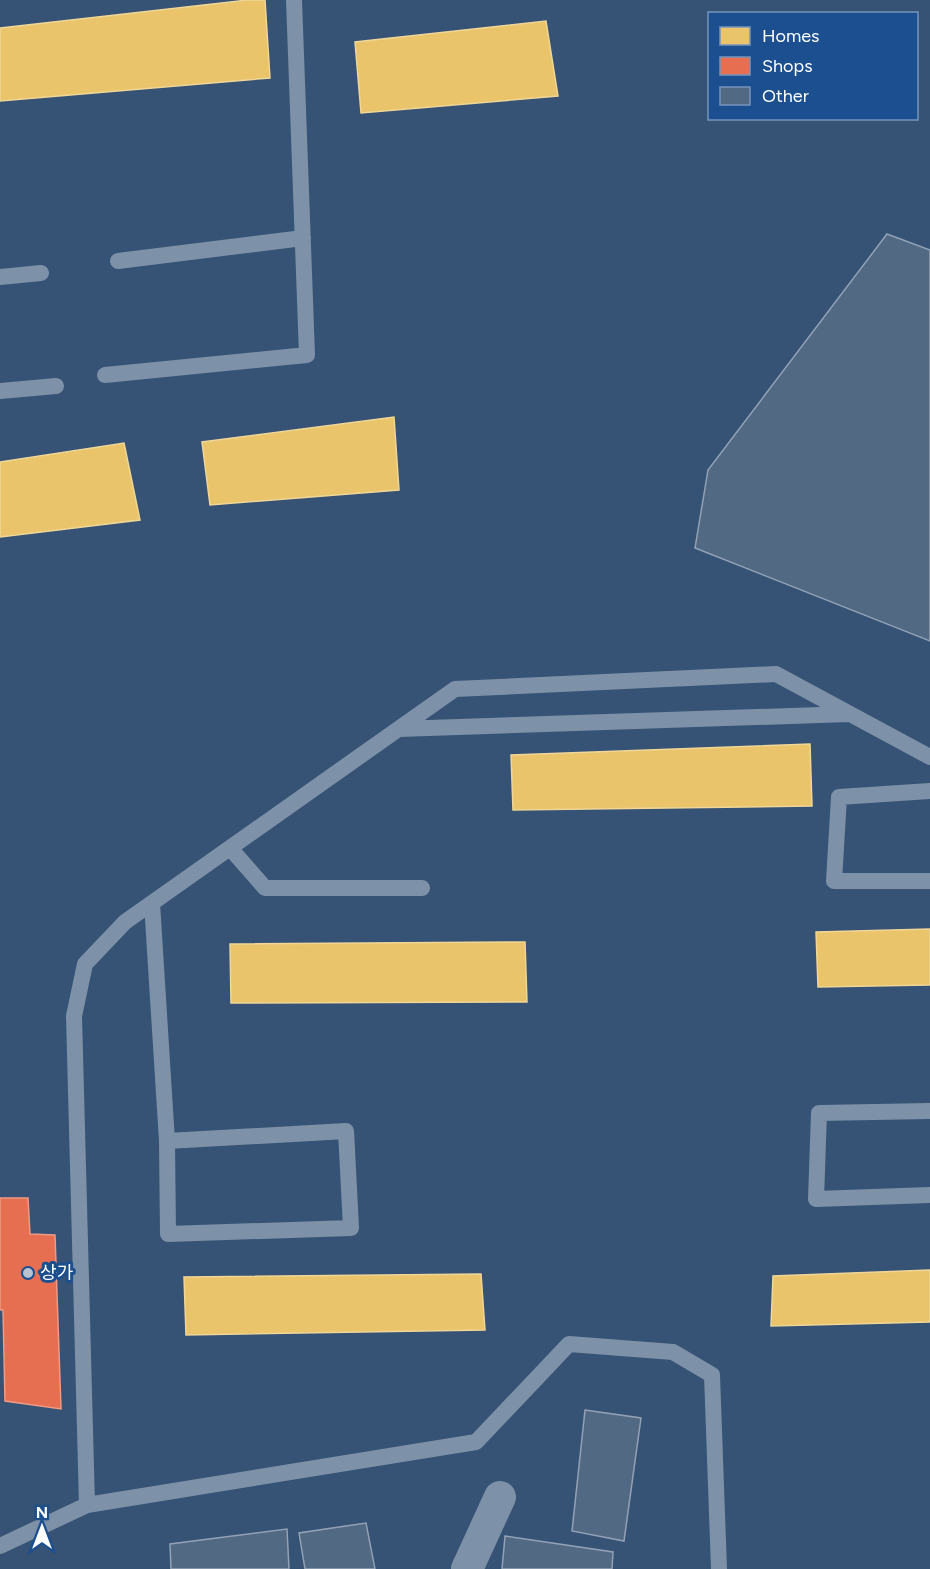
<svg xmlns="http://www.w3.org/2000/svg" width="930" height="1569" font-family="Figtree,'Noto Sans KR',sans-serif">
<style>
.homes{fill:#e9c46a;stroke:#f0d697;stroke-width:1.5}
.shops{fill:#e76f51;stroke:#ee9a85;stroke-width:1.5}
.building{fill:#526984;stroke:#92a2b6;stroke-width:1.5}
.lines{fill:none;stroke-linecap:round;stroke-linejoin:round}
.service{stroke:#7d92a8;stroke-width:16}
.minor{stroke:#7d92a8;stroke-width:32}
.poi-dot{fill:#b9c2ce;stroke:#1b4f8f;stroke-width:2}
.labels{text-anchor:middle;stroke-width:6;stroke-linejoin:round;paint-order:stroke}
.poi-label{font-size:18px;fill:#fff;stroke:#1b4f8f;text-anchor:start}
</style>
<rect width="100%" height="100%" fill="#365274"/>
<path class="homes" d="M248,0H265L270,78L0,101V28Z
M546,21L558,96L361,113L355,42Z
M394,417L399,490L210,505L202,442Z
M124,443L140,520L0,537V462Z
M810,744L812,806L513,810L511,755Z
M930,929V985L818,987L816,932Z
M525,942L527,1002L231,1003L230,944Z
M930,1270V1322L771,1326L773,1276Z
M481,1274L485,1330L186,1335L184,1277Z"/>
<path class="shops" d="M0,1198H28L30,1234L55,1235L61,1409L5,1401L3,1310H0Z"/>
<path class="building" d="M887,234L930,250V641L695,548L708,470Z
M585,1410L641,1418L624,1541L572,1531Z
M366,1523L375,1569H305L299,1533Z
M287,1529L289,1569H171L170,1544Z
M505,1536L613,1552L612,1569H502Z"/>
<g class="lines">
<path class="service" d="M118,261L303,238
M0,277L41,273
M105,375L307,355L294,0
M0,391L56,386
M399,729L849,714
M930,791L839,797L834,881H930
M230,848L265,888H422
M152,903L167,1141L168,1234L351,1228L346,1131L167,1141
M930,1111L819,1113L816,1199L930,1195
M87,1505L74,1016L85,964L125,922L455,689L776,674L930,757
M0,1546L87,1505L476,1442L569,1344L673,1352L712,1375L719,1569"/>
<path class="minor" d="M467,1569L500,1497"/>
</g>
<circle class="poi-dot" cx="28" cy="1273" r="6"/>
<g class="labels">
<g class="poi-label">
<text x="40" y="1279">상가</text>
</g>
</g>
<rect x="708" y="12" width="210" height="108" fill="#1b4f8f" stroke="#7695bc" stroke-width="1.5"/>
<rect x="720" y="27" width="30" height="18" fill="#e9c46a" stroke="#7695bc" stroke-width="1.5"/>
<text x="762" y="42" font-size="18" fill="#ffffff">Homes</text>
<rect x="720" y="57" width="30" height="18" fill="#e76f51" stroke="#7695bc" stroke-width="1.5"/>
<text x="762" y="72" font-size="18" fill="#ffffff">Shops</text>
<rect x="720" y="87" width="30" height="18" fill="#526984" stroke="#7695bc" stroke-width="1.5"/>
<text x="762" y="102" font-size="18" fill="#ffffff">Other</text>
<g transform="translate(42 1527)" stroke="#1b4f8f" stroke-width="4.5" paint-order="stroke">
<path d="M0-4.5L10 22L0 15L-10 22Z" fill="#ffffff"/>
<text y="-9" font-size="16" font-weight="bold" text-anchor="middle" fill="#ffffff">N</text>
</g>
</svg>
